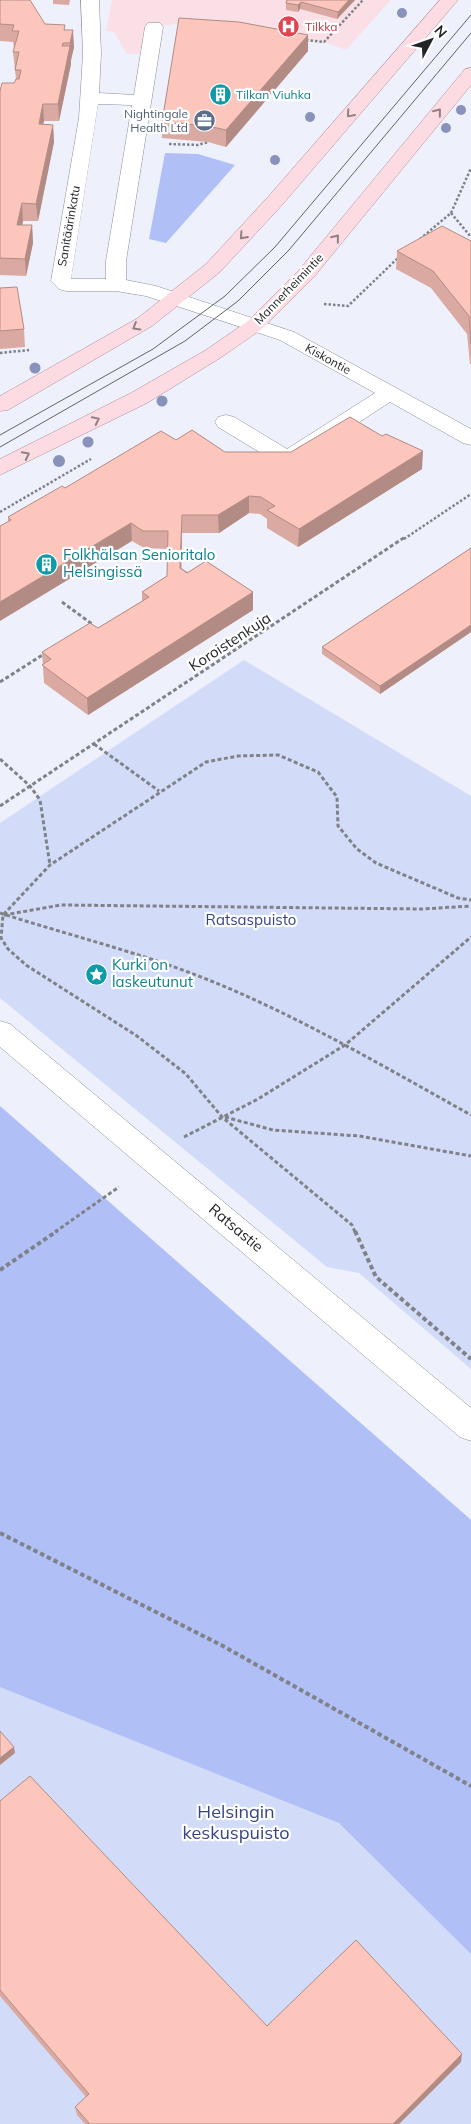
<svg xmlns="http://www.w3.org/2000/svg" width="471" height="2124" font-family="Mulish,sans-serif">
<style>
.medical{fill:#fae0e6}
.green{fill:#d2dbf7}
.forest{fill:#b0c0f7}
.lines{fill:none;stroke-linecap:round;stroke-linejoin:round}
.minor-casing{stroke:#8b8e97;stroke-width:1}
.major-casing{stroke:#b08b95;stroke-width:1}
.path-far2{stroke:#808289;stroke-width:2.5;stroke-dasharray:2.5 2;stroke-linecap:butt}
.path-far1{stroke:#808289;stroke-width:3;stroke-dasharray:4 2.5;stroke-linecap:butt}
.path{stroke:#808289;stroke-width:4;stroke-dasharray:4.5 3;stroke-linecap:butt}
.minor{fill:#fff;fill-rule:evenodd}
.major{fill:#fddbe3;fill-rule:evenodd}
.tram{stroke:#616369;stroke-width:1}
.tree{fill:#8992ba}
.wall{fill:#daaaa2}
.shaded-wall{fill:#b18b84}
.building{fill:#fdc6bc;stroke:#b18b84}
.oneway{stroke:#908086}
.labels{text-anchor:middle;stroke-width:4.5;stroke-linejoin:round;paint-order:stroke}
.far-health-label{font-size:12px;fill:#be3a42;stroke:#fff;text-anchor:start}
.far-culture-label{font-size:12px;fill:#0d838f;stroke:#fff;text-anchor:start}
.far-service-label{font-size:12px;fill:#4e5e75;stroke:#fff;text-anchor:end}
.far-street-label{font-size:12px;fill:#232428;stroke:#fff}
.culture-label{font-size:15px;fill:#0d838f;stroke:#fff;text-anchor:start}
.street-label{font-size:15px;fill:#232428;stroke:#fff}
.park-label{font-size:15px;fill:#364485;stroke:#fff}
.near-park-label{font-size:18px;fill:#364485;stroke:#fff}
</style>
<rect width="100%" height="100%" fill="#eef1fb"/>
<path class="medical" d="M112,0H391L346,50L324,42L182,23L155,27L149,53L127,54L114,32L106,31Z"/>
<path class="green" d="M244,660L471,796V1369L359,1273L327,1267L0,998V823Z
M0,1106L471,1520V2124H0Z"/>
<path class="forest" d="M165,153L198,154L235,165L166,243L149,239Z
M0,1106L471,1520V1954L339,1823L0,1687Z"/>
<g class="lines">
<defs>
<path id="minor" d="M81,0H99L101,54L99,93L134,95L145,27L148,23H160L163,27L126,261V280L156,286L294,332L471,429V445L463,443L390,402L295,464L287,466L279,464L218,427L215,422L218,417L226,415L234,417L287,449L375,393L280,340L146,296L116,291H66L59,289L51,281L79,118L83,54ZM98,104L132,105L106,261V279H71Z
M0,1021L10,1024L471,1408V1441L460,1437L0,1047Z"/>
<path id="major" d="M440,0H458L282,205L220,272L152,326L8,410L0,411V396L138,318L206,264L268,197Z
M471,68V85L313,278L262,329L220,358L147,403L0,475V459L131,393L206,350L248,321L299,270L465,69Z"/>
</defs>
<use href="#minor" class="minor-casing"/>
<use href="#major" class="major-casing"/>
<path class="path-far2" d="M306,40L324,42L363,0
M169,144L198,145L208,142
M451,213L471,237
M420,239L451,213L471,168
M324,304L348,306L399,257
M0,353L29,350
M0,512L91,459
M404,539L471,494"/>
<path class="path-far1" d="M62,602L92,624L89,625
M0,682L44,654
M94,744L159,791
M0,759L30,786L40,800L50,865
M0,806L405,537
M0,913C62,933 126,949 188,972C287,1009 379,1064 471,1115
M4,915L61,905L423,909L471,906
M225,1117L273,1130L359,1136L471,1156
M184,1137L258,1099L345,1045L471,937
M55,1232L119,1187
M355,1232L352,1225L222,1117L186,1074L137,1036L26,965L8,949L1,938L3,915L50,865L206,762L238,756L278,755L318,772L337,797L338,826L357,849L376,863L458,898L471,900"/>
<path class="path" d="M355,1231L376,1277L471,1359
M0,1270L57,1231
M0,1533L223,1646L471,1786"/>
<use href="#minor" class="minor"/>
<use href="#major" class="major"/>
<path class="tram" d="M0,435L153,349L225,296L275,247L471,15
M0,447L185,341L238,301L289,250L471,33"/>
</g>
<g class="tree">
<circle cx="402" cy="13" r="5"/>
<circle cx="461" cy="110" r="5"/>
<circle cx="310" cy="117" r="5"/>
<circle cx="446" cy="128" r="5"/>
<circle cx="275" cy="160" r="5"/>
<circle cx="35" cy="368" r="5.5"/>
<circle cx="162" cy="401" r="5.5"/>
<circle cx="88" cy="442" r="5.5"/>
<circle cx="59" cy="461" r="6"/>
</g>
<path class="wall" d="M0,0L45,24L66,30L74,47L71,60V64L59,121H44L43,124L53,125L54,142L38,221H23L22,225H32L33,243L26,276L0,275V91L14,83L16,79L13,52L14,48L13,42L0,41Z
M53,0H70L69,5L53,4Z
M287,0H355L337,19L300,9L298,12L286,10V3Z
M308,35V51L226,147L208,142L162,138V122Z
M471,241V364H470L467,334L431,288L396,269L397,251Z
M0,288L24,329L25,347L0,349Z
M176,440L225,452L422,469L298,547L267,528V519L260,514L249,513L219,533H182L181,568L253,610L88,715L44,683L42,652L98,628L142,601V592L167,576L168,549L144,548L132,541L8,521V517L65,488Z
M471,548V632L380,694L322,654V647Z
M0,1801L267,2026L461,2062L399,2124H85L77,2115L75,2107L86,2097L0,1996Z"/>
<path class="shaded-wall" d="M349,0H355L337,19L338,12Z
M301,2L300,9L298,12V5Z
M73,30L74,47L71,60L70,43Z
M308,35V51L226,147V130Z
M70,46L71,64L59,121L58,104Z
M43,104L44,121L43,125L39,124Z
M53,125L54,142L38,221L36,204Z
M22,203L23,221L18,243L17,225Z
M32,225L33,243L26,276L25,259Z
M423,451L422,469L298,547L299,529Z
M249,496V513L219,533L218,515Z
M182,515V533L181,586L180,568Z
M131,523L132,541L0,621V602Z
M253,592V610L88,715L87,698Z
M471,625V632L380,694V686Z
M14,1747L15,1753L0,1765V1758Z
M462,2054L461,2062L399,2124H393Z"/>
<path class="building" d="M0,0H30L45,24L65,25L64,30H73L70,43H63L62,46H70L58,104H43L42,108L39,124L53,125L36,204L22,203L17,225H32L25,259L0,258V91L2,83H14L16,79H19L21,70H15L19,52H13L19,31H12L14,25L0,24Z
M287,0H349L338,12L301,2L298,5L286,3Z
M179,18L239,22L308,35L226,130L208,126L162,122Z
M442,226L471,241V344L469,316L433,271L397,251Z
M17,287L24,329L0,331V288Z
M350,417L382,436L386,434L423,451L299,529L267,510L275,506L261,497L249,496L218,515H182L180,568L187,573L206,561L253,592L87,698L42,665L51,659L42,652L90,623L98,628L149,597L142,592L167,576L168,531H143L131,523L0,602V526L11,520L8,517L62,486L65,488L161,431L176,440L192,430L225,452H291Z
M471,548V625L380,686L322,647Z
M0,1731L14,1747L0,1758Z
M30,1776L267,2026L356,1940L462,2054L393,2124H87L89,2123L75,2107L89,2094L0,1990V1801Z"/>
<defs><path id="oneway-chevron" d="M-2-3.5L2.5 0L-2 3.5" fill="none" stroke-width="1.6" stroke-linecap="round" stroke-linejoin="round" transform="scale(1.25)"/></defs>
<g class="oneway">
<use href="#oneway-chevron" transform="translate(438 112) rotate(-51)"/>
<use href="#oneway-chevron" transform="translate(350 114) rotate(131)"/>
<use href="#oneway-chevron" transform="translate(243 236) rotate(132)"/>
<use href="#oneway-chevron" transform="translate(336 238) rotate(-51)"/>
<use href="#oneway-chevron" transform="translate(136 327) rotate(149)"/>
<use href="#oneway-chevron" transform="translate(96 420) rotate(-26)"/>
<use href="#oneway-chevron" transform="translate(26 455) rotate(-27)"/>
</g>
<defs>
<symbol id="hospital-disc" viewBox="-11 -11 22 22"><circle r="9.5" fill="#e0444e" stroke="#fff"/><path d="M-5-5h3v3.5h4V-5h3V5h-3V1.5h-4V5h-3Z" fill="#fff"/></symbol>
<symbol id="building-disc" viewBox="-11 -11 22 22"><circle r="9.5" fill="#0f9aa8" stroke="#fff"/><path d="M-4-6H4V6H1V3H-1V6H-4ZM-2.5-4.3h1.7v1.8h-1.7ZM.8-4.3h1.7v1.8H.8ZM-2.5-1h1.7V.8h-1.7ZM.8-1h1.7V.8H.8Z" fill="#fff"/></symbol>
<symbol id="office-disc" viewBox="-11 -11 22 22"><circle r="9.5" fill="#5c6f8a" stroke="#fff"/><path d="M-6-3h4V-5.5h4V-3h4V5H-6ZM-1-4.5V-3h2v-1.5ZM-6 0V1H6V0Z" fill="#fff"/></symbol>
<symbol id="sight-disc" viewBox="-11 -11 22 22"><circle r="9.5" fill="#0f9aa8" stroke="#fff"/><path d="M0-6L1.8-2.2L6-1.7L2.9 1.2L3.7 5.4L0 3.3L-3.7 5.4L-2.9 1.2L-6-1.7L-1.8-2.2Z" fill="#fff"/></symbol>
</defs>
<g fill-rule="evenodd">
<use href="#hospital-disc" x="276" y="14" width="25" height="25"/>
<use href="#building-disc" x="208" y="82" width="25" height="25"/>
<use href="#office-disc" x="192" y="108" width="25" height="25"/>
<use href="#building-disc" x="34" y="552" width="25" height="25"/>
<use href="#sight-disc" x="84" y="962" width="25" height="25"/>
</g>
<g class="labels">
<g class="far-health-label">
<text x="305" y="31">Tilkka</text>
</g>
<g class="far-culture-label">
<text x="236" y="99">Tilkan Viuhka</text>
</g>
<g class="far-service-label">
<text x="188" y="118">Nightingale<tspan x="188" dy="14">Health Ltd</tspan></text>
</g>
<g class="far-street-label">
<text transform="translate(69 226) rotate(-80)" y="4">Sanitäärinkatu</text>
<text transform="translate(289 289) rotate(-46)" y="4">Mannerheimintie</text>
<text transform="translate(328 359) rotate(29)" y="4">Kiskontie</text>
</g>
<g class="culture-label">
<text x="63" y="560">Folkhälsan Senioritalo<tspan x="63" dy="17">Helsingissä</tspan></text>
<text x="112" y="970">Kurki on<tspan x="112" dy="17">laskeutunut</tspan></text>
</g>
<g class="street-label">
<text transform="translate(230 642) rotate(-33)" y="5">Koroistenkuja</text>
<text transform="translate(236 1228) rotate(40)" y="5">Ratsastie</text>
</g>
<g class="park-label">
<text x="251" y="925">Ratsaspuisto</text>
</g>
<g class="near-park-label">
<text x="236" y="1818">Helsingin<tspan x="236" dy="21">keskuspuisto</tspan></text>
</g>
</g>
<g transform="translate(431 40) rotate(49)" stroke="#ffffff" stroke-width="4" paint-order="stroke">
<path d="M0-4L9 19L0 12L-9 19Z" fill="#232428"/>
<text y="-8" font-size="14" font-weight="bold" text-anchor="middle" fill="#232428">N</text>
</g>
</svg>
